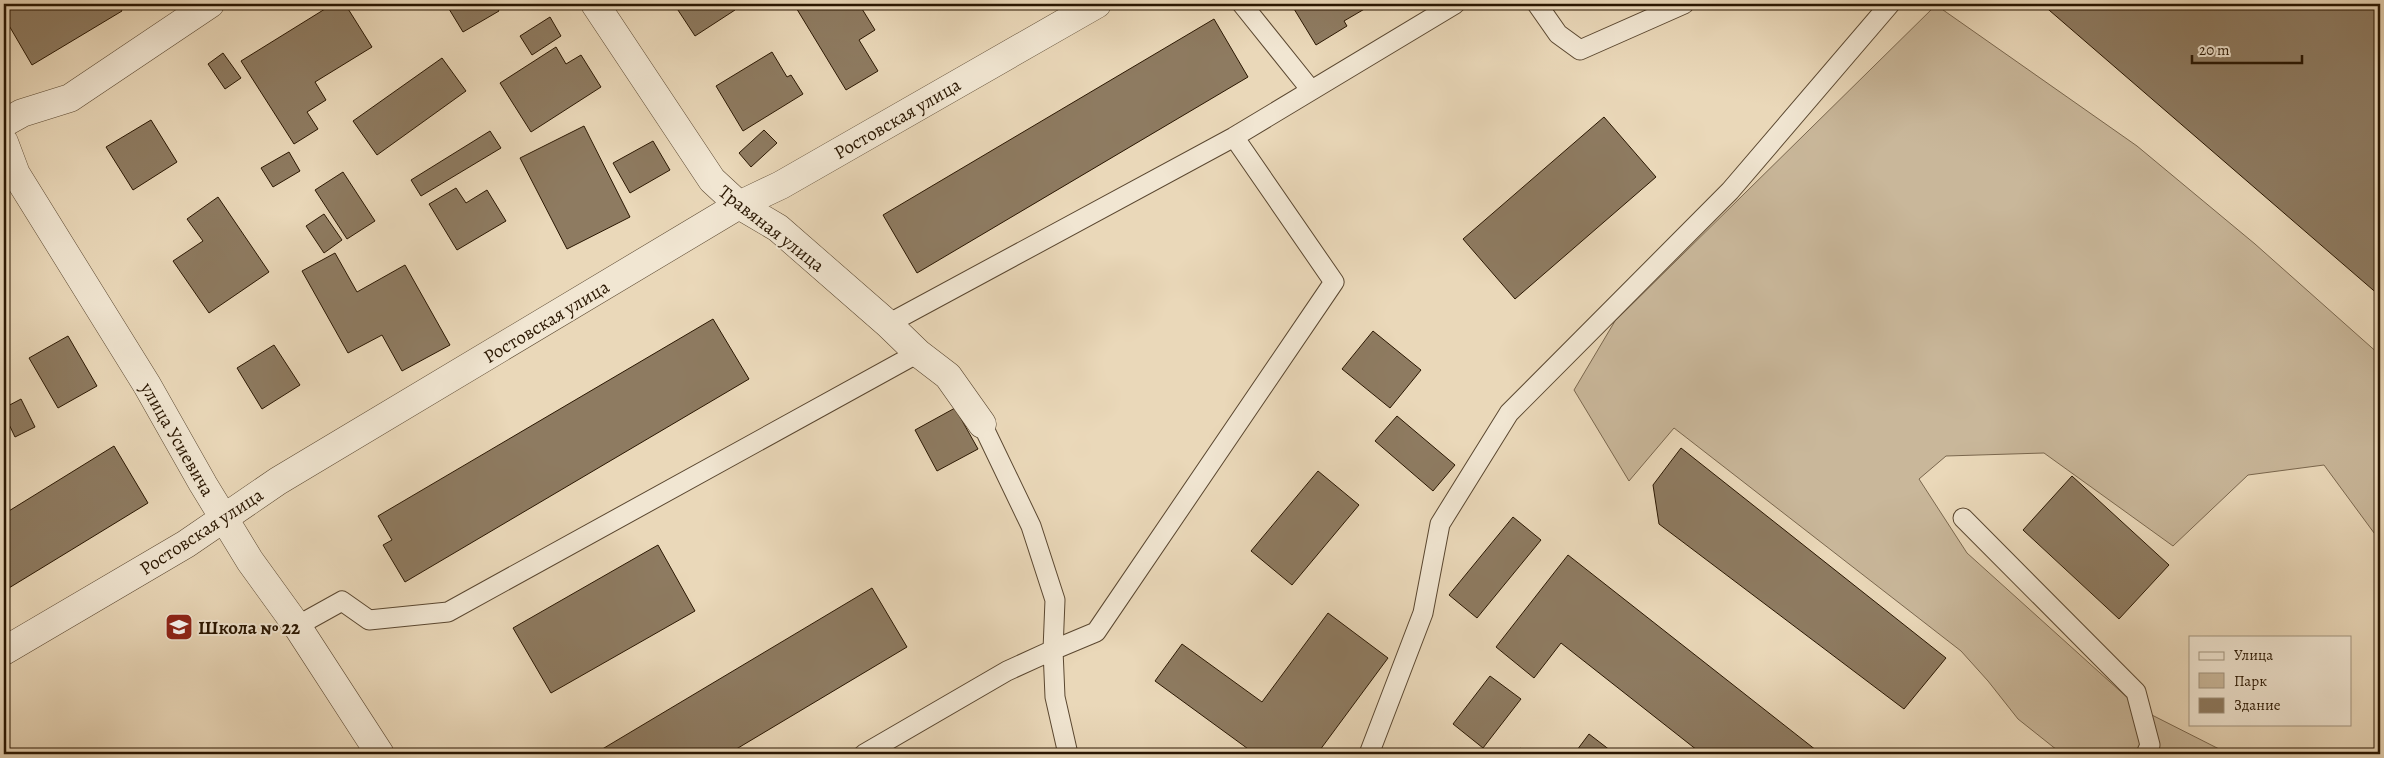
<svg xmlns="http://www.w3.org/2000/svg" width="2384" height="758" font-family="Alegreya,serif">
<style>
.green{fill:#c9b79a;stroke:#7a674e}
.building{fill:#8e7b61;stroke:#2a1702}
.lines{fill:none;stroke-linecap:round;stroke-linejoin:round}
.service-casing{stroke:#5a4730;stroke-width:21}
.minor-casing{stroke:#5a4730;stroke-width:29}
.service{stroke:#f1e6d2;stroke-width:19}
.minor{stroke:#f1e6d2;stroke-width:28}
.labels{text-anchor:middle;stroke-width:4;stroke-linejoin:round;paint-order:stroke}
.street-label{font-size:19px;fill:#2a1702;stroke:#f1e6d2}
.poi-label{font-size:19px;font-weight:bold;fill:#2a1702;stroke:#f1e6d2;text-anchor:start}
</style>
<rect width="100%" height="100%" fill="#ead8b9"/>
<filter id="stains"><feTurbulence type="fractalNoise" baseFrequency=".004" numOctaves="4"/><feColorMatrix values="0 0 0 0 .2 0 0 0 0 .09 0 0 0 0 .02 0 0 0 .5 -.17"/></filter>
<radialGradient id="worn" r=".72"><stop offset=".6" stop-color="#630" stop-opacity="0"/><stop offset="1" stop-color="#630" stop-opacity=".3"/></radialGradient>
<path class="green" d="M1936,5L2137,146L2255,244L2380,355V541L2324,465L2248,475L2173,546L2044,453L1946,456L1919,479L1967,553L2140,709L2229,754H2062L2018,719L1988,681L1961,651L1674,428L1629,481L1574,390L1615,321Z"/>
<path class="building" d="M4,4H118L122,11L32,65L4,17Z
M333,4H345L372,47L315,82L326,100L307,112L318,129L294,144L241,61Z
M446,4H495L499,11L463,32Z
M674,4H731L735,10L695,36Z
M800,4H859L875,30L859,40L878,71L846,90L795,6Z
M1291,4H1373L1344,21L1347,26L1316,45Z
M2042,4H2380V296Z
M550,17L561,36L532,55L520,36Z
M1214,19L1248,77L917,273L883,215Z
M556,47L566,64L581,55L601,87L531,132L500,83Z
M772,52L787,77L791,75L803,94L743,131L716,86Z
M223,53L241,78L225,89L208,64Z
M442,58L466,91L377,155L353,121Z
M1604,117L1656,177L1515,299L1463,239Z
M151,120L177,162L133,190L106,147Z
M584,126L630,217L567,249L520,158Z
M764,130L777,143L751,167L739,153Z
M490,131L501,148L421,196L411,180Z
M653,141L670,170L630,193L613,163Z
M289,152L300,171L273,187L261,168Z
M343,172L375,221L347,239L315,190Z
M456,188L466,203L487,190L506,221L457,250L429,204Z
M218,197L269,272L209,313L173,261L203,241L187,219Z
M324,214L342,240L324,253L306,226Z
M335,253L357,292L405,265L450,345L402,371L382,335L348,353L302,271Z
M713,319L749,379L405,582L383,545L392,540L378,516Z
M1373,331L1421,370L1390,408L1342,369Z
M68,336L97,386L58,408L29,358Z
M274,345L300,385L262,409L237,368Z
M21,399L35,427L15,437L4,414V408Z
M955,408L978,449L937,471L915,430Z
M1397,416L1455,465L1433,491L1375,441Z
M114,446L148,503L4,591V514Z
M1681,448L1946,658L1904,709L1659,524L1653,485Z
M1318,471L1359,505L1292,585L1251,551Z
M2072,476L2169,565L2119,619L2023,530Z
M1513,517L1541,540L1477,618L1449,595Z
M658,545L695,611L551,693L513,628Z
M1568,555L1821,754H1702L1561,643L1534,678L1496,647Z
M872,588L907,647L728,754H594Z
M1328,613L1388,658L1317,754H1255L1155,681L1182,644L1262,702Z
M1490,676L1521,699L1483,748L1453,724Z
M1589,734L1615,754H1574Z
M1520,748L1528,754H1516Z"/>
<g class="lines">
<defs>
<path id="service" d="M1242,4L1311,90
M1537,4L1558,34L1580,50L1684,4
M888,324L1234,137L1455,4
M1963,518L2136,692L2150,745L2146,754
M297,626L342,601L369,620L448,612L918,353
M864,754L1007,671L1053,650L1055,600L1031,526L982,424
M1068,754L1055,697L1053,650L1096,632L1334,282L1234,137
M1369,754L1423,613L1440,524L1509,413L1730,191L1890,4"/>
<path id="minor" d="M595,4L712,180L739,205L778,228L888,324L918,353L948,376L982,424
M4,123L22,113L70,98L210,4
M4,142L16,174L147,385L203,484L250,561L297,626L380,754
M4,651L186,544L278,481L739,205L781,185L1097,4"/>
</defs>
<use href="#service" class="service-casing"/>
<use href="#minor" class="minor-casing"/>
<use href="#service" class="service"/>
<use href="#minor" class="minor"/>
</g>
<defs>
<symbol id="school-square" viewBox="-11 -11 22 22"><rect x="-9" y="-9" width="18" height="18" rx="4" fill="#8f2418" stroke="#f1e6d2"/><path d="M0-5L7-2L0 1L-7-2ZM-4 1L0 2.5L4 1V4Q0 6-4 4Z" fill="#fff"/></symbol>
</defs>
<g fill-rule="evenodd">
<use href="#school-square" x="163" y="611" width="32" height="32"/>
</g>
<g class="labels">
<g class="street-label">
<text transform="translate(897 118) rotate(-30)" y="7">Ростовская улица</text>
<text transform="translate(772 228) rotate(38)" y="7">Травяная улица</text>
<text transform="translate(546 321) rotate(-31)" y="7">Ростовская улица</text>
<text transform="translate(178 439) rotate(60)" y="7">улица Усиевича</text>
<text transform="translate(201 531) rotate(-33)" y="7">Ростовская улица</text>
</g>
<g class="poi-label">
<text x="198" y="634">Школа № 22</text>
</g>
</g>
<rect width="2384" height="758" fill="none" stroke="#ead8b9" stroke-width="20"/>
<rect x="5" y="5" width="2374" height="748" fill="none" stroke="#2a1702" stroke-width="2.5"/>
<rect x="10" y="10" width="2364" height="738" fill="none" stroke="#2a1702"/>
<rect x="2189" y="636" width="162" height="90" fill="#f1e6d2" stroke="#a1937f"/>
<rect x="2199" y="652" width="25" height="8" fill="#f1e6d2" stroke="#a1937f"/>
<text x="2234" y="660" font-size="15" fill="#2a1702">Улица</text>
<rect x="2199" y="673" width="25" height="15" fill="#c9b79a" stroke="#a1937f"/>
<text x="2234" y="686" font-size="15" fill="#2a1702">Парк</text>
<rect x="2199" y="698" width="25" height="15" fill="#8e7b61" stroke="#a1937f"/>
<text x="2234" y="710" font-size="15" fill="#2a1702">Здание</text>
<path d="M2192 55v8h110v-8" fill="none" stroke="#2a1702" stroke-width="2.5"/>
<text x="2199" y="55" font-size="15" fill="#2a1702" stroke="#f1e6d2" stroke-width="4" paint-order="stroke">20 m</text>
<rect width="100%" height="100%" filter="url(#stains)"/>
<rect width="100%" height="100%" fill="url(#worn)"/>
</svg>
